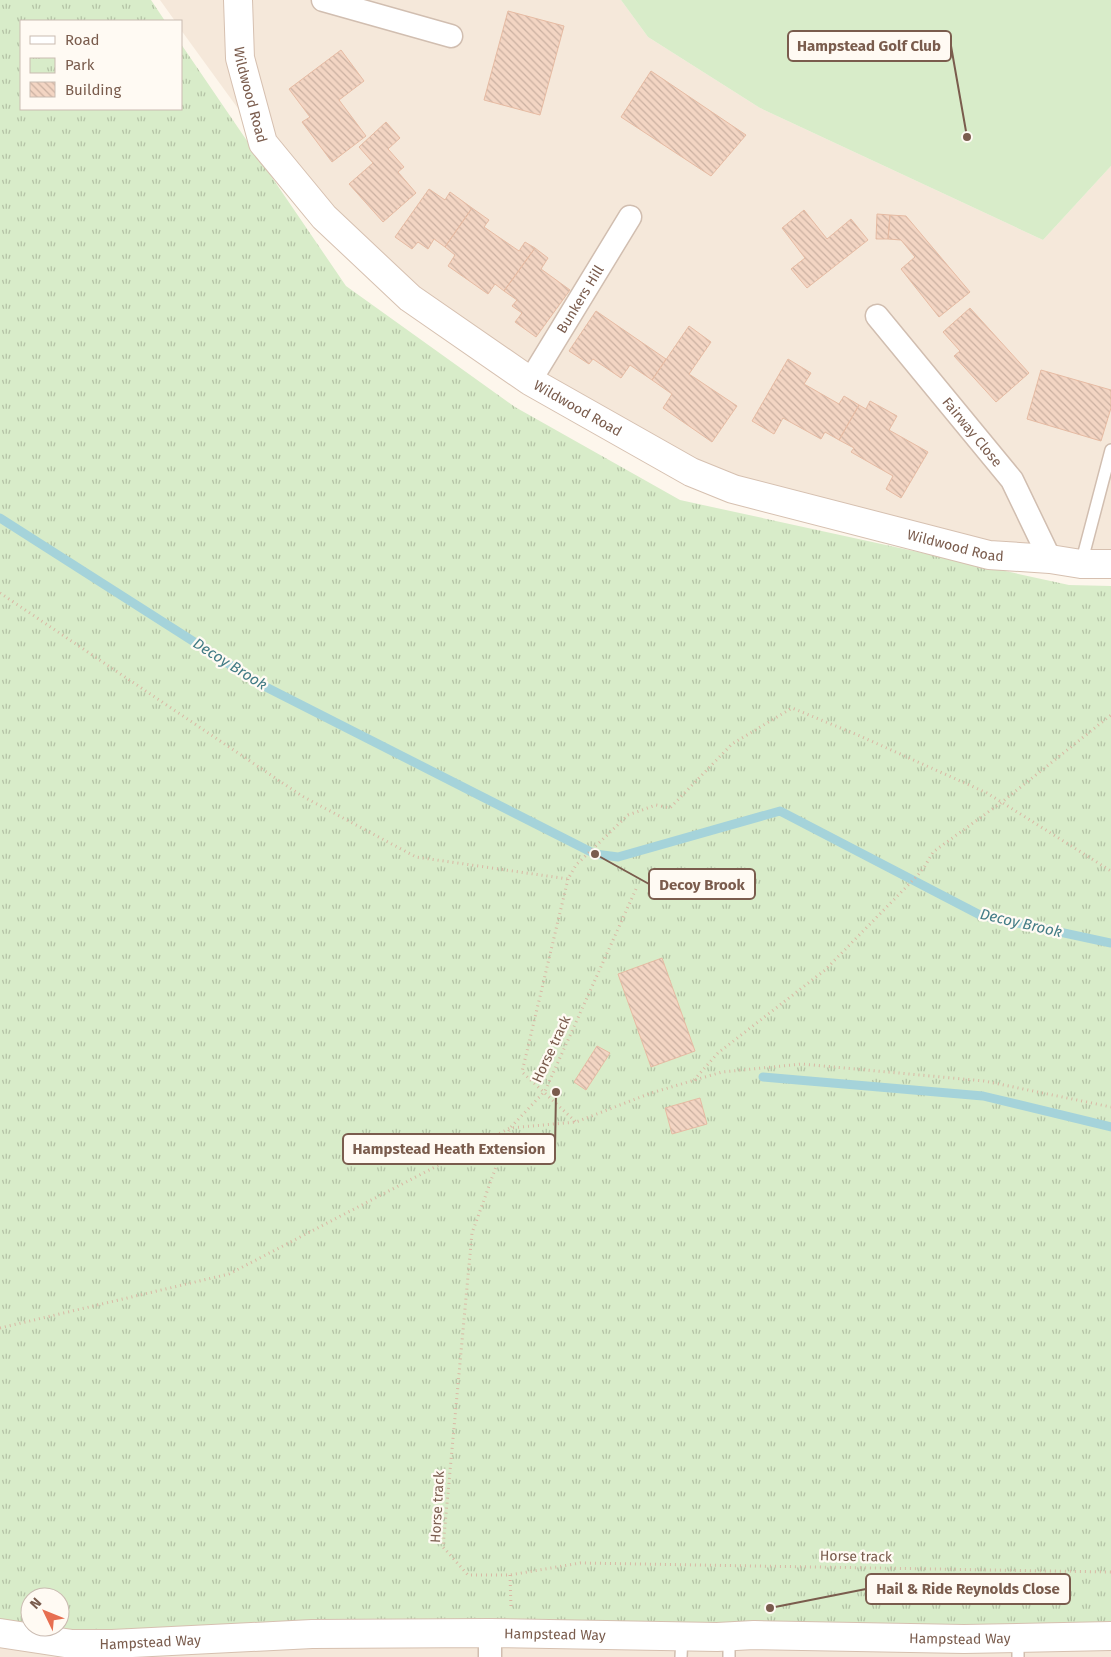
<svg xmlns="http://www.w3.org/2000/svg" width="1111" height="1657" font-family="'Fira Sans',sans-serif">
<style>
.residential{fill:#f5e8da}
.grass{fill:#d8ecc9}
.park{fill:url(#park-tufts);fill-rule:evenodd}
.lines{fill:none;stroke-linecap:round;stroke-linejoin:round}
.stream{stroke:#a5d3da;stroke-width:9}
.building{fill:url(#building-back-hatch);stroke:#e6bba3}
.lane-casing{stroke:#d1beb0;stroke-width:14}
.street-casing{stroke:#d1beb0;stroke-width:25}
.secondary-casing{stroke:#d6c0b0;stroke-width:30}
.path{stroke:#d9b8a5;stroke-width:3;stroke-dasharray:1 4;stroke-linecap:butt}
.lane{stroke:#fff;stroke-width:11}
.street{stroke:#fff;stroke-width:22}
.secondary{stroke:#fff;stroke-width:28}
.labels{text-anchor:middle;stroke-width:4.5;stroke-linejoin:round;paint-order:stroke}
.street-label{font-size:14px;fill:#7a5c4d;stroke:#fffaf3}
.water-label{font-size:15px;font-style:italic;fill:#437c86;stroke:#fffaf3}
.leader{fill:none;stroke:#7a5c4d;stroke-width:2}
.callout-dot{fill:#7a5c4d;stroke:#fffaf3;stroke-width:2}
.callout{fill:#fffaf3;stroke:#7a5c4d;stroke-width:2}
.callout-label{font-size:15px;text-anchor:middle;font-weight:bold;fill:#7a5c4d}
</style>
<defs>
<pattern id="park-tufts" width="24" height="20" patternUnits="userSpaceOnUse" patternTransform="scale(1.25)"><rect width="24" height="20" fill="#d8ecc9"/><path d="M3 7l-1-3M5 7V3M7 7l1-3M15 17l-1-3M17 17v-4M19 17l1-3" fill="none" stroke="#b4c2a5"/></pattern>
<pattern id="building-back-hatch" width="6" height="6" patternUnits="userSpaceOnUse" patternTransform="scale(1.25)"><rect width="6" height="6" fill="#f3d5c3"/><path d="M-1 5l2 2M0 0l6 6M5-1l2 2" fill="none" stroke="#cab0a1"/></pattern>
</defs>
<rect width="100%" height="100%" fill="#fdf6ec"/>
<path class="residential" d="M160,0H621L648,37L760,108L1043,240L1111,166V564H1081L733,489L418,304L263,143L181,30V21H175Z
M0,1634L1111,1636V1657H0Z"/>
<path class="grass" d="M621,0H1111V166L1043,240L760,108L648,37Z"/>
<path class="park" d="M0,0H151L165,21H21V109H181V44L346,286L515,407L680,500L1069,585L1111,586V1636L0,1634ZM30,1597H60V1627H30Z"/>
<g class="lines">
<path class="stream" d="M0,518L260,684L595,854L618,857L780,811L980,915L1111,943
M763,1077L983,1096L1111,1127"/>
</g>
<path class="building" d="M508,11L564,26L540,115L484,100Z
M341,50L364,81L339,100L366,136L332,162L302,122L310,117L289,89Z
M651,71L746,135L711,176L621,117Z
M386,122L400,138L388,149L404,167L398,172L416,193L383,222L349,184L373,163L359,147Z
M429,189L445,200L450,192L472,208L445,247L434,239L428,249L418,242L412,249L395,237Z
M472,208L489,220L484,227L519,251L525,242L535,248L504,291L495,284L488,294L448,266L455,255L445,247Z
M804,210L827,239L851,219L868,240L807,288L791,269L805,258L782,228Z
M877,214L890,215L888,239H876Z
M890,215L906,216L970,292L939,317L901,269L915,257L901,240L888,239Z
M535,248L548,258L541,269L570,290L536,337L515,322L522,313L512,306L517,300L504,291Z
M970,308L1029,373L996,402L954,356L960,351L943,332Z
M596,311L666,359L652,380L630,365L621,378L593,359L589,364L569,351Z
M689,326L711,342L689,374L737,406L712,442L663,408L672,394L652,380Z
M788,359L811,373L804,384L839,404L844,396L859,405L839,440L825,432L821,439L783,418L774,434L752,421Z
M1041,370L1111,390V408L1101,441L1027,419Z
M870,401L897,416L889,430L928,452L901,498L886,489L893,476L851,452L854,448L839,440L859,405L866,409Z
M662,958L695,1051L651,1067L618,974Z
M597,1046L610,1053L586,1090L574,1082Z
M700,1098L707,1124L672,1134L665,1108Z"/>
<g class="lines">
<defs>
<path id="lane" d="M1081,564L1111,450
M681,1657L682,1636
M729,1657V1637
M1018,1657V1638"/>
<g id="street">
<path d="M323,0L451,36"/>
<path id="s1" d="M877,316L1012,480L1050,559"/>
<path id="s2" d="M530,381L630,217"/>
<path d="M490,1633V1657"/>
</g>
<g id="secondary">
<path id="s3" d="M238,0L240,58L263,143L324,217L410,298L530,381L691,472L733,489L989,555L1050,559L1081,564H1111"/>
<path id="s4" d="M0,1633L72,1644H112L312,1634L490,1633L717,1637L754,1635L964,1639L1111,1636"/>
</g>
</defs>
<use href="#lane" class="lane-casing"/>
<use href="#street" class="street-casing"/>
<use href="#secondary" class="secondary-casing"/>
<path class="path" d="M0,593L302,796L416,857L568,879L576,865L628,815L656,805L670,808L732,744L792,708L860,736L987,793L1111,871
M568,879L522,1072L576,1122
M636,889L545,1091L510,1128L472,1233L443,1547L468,1575H510L580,1563L1111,1572
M694,1080L718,1053L825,970L918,875L925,866L933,852L1002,802L1111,715
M0,1328L229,1274L510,1128L576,1122L651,1093L722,1072L802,1064L984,1081L1111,1107
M510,1575L511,1608"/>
<use href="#lane" class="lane"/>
<use href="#street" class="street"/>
<use href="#secondary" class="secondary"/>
</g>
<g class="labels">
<g class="street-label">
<text dy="5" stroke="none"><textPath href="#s3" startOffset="96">Wildwood Road</textPath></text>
<text dy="5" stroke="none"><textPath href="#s2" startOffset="96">Bunkers Hill</textPath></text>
<text dy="5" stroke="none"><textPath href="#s3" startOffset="561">Wildwood Road</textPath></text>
<text dy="5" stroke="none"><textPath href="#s1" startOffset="150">Fairway Close</textPath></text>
<text dy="5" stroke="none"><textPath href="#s3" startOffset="966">Wildwood Road</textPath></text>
<text transform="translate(551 1049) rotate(-65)" y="5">Horse track</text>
<text transform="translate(437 1507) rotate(-87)" y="5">Horse track</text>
<text transform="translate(856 1556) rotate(1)" y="5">Horse track</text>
<text dy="5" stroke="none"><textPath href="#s4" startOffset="556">Hampstead Way</textPath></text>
<text dy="5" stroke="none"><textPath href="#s4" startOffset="961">Hampstead Way</textPath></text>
<text dy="5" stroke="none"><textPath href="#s4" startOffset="151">Hampstead Way</textPath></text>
</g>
<g class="water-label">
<text transform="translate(230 664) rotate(32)" y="5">Decoy Brook</text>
<text transform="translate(1021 923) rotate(13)" y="5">Decoy Brook</text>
</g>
</g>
<path class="leader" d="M967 137L951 46M595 854L649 884M556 1092L555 1149M770 1608L866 1589"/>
<g class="callout-dot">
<circle cx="967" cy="137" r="5"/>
<circle cx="595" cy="854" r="5"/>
<circle cx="556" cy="1092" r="5"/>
<circle cx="770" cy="1608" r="5"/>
</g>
<g class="callout">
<rect x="788" y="31" width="163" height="30" rx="5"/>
<rect x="649" y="869" width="106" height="30" rx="5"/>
<rect x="343" y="1134" width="212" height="30" rx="5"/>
<rect x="866" y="1574" width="204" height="30" rx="5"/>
</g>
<g class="callout-label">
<text x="869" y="51">Hampstead Golf Club</text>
<text x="702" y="890">Decoy Brook</text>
<text x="449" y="1154">Hampstead Heath Extension</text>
<text x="968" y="1594">Hail &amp; Ride Reynolds Close</text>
</g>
<rect x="20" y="20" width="162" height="90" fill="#fffaf3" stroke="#cabbb1"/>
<rect x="30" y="36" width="25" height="8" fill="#ffffff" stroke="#cabbb1"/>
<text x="65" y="45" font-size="15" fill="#7a5c4d">Road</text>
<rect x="30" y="58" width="25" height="15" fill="url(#park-tufts)" stroke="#cabbb1"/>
<text x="65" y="70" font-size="15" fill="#7a5c4d">Park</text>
<rect x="30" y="82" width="25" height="15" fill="url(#building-back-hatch)" stroke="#cabbb1"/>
<text x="65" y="95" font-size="15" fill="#7a5c4d">Building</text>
<g transform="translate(45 1612) rotate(313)"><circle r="24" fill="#fffaf3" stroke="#cabbb1"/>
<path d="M0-4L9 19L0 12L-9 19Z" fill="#e76f51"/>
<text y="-8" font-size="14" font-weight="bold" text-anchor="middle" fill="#7a5c4d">N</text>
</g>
</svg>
